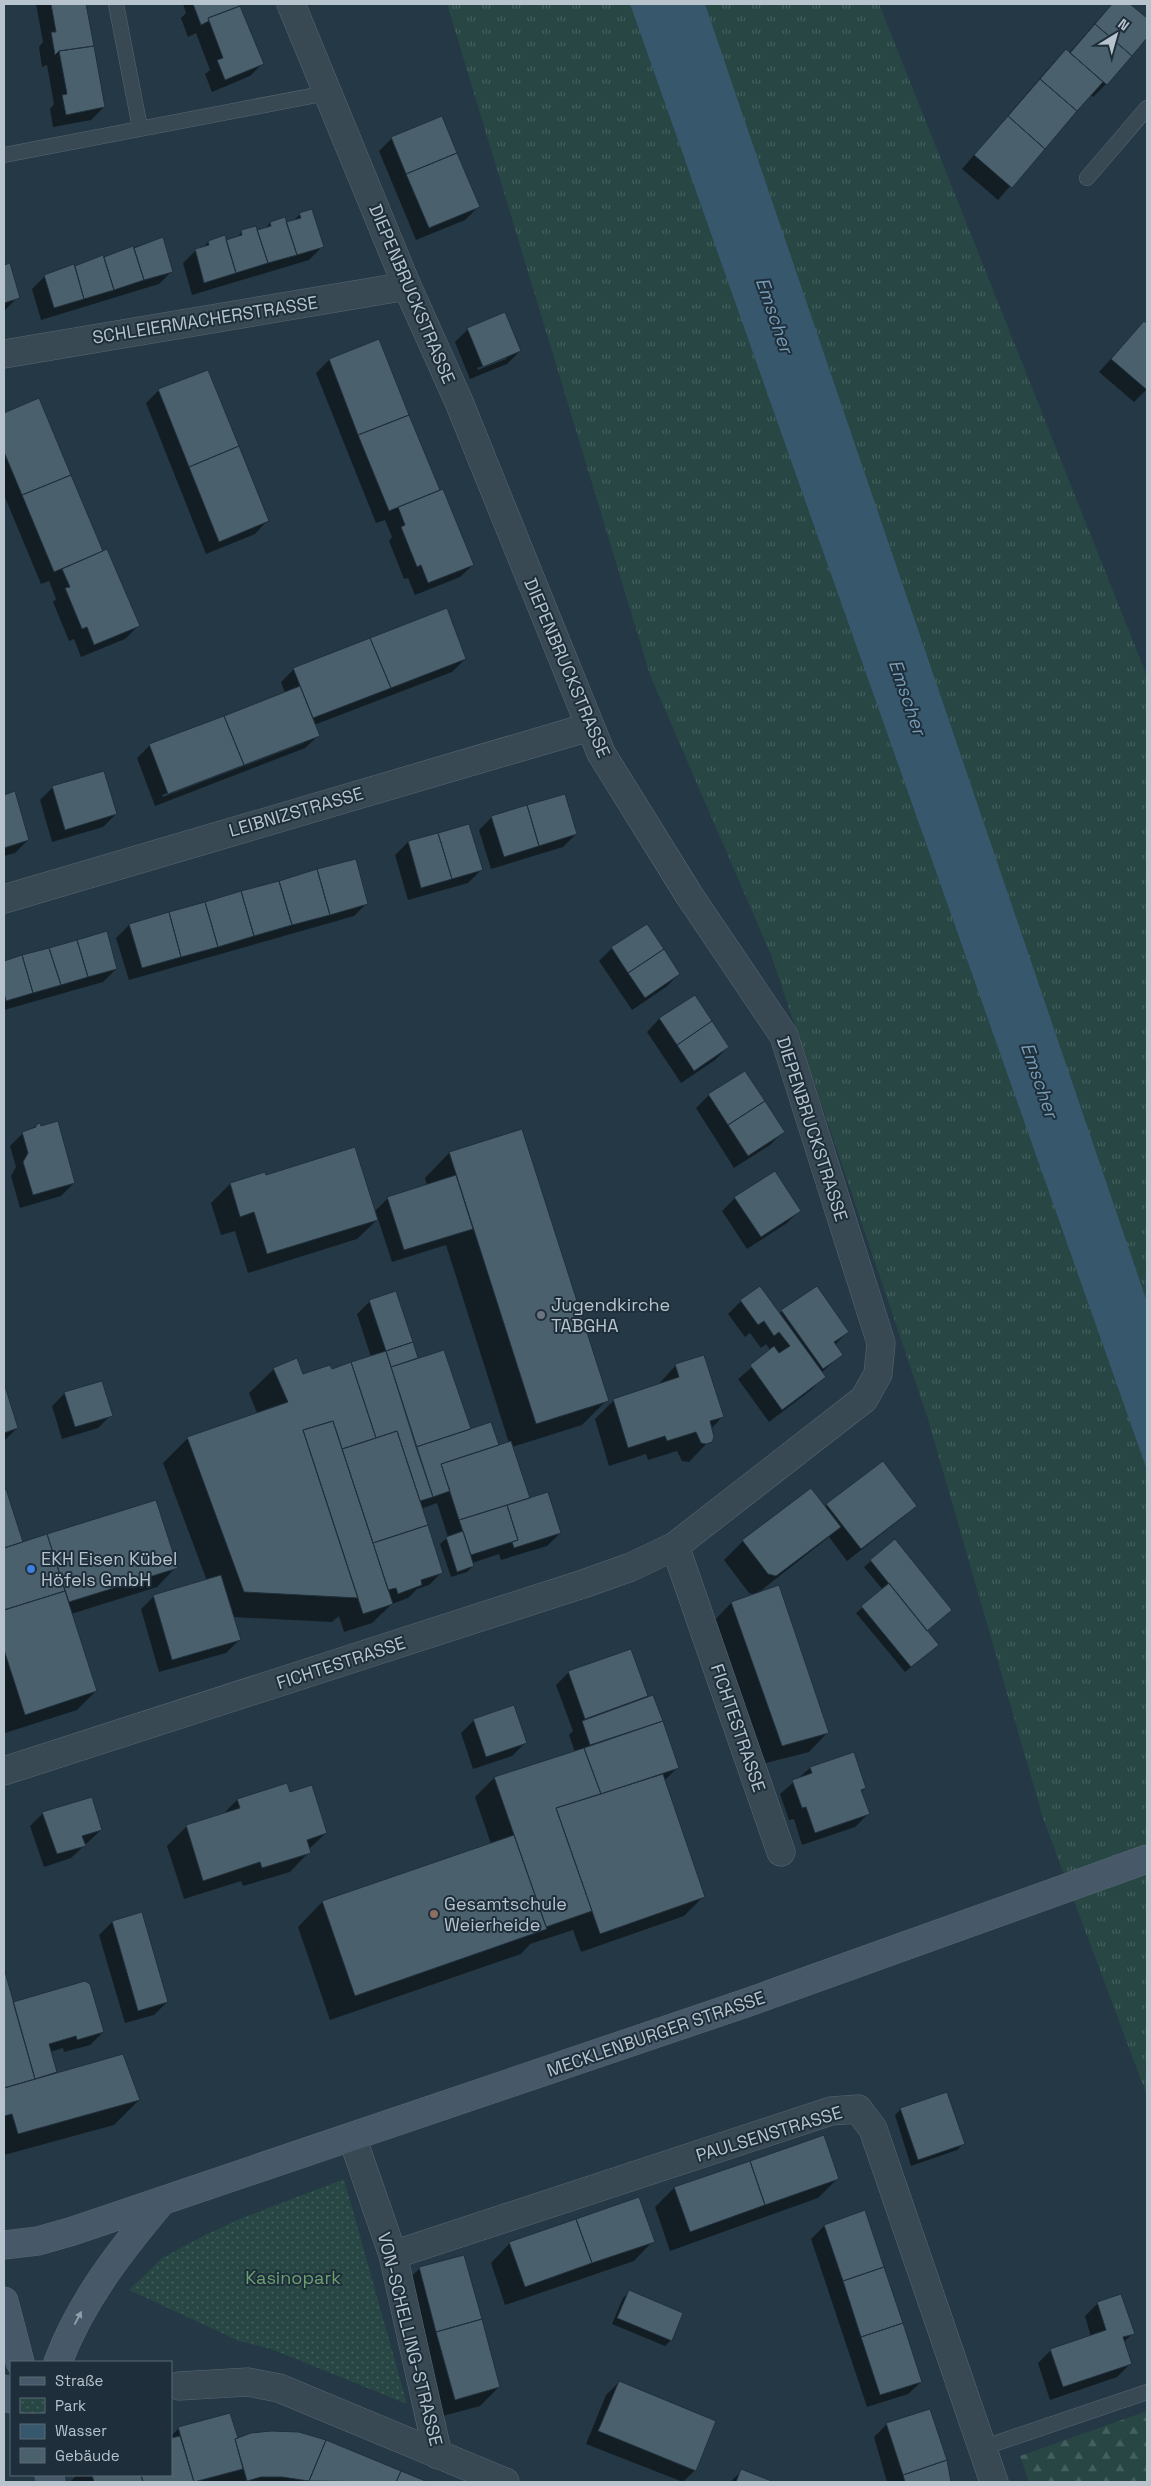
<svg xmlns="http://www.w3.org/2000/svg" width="1151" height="2486" font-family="'Space Grotesk',sans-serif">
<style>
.grass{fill:url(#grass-tufts)}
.forest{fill:url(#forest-firs)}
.park{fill:url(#park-dots)}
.water{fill:#37576d}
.shadow{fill:#0007;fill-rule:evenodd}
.building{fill:#4b606d;stroke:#20303c}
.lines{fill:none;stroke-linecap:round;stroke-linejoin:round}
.lane-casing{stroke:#586772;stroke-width:16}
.street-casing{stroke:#586772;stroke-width:29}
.secondary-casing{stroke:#586772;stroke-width:29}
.lane{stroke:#394954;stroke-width:15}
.street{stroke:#394954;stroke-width:28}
.secondary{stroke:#475968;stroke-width:28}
.oneway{fill:#909faa}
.worship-dot{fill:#6b7280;stroke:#1e2e3a;stroke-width:2}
.shop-dot{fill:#3f7fe0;stroke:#1e2e3a;stroke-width:2}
.education-dot{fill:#8d6e63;stroke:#1e2e3a;stroke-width:2}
.labels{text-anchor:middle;stroke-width:4;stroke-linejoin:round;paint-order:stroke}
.street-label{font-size:18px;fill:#b7c4ce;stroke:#1e2e3a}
.poi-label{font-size:18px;fill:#b7c4ce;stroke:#1e2e3a;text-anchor:start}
.park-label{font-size:18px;fill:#6ca16f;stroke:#1e2e3a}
.water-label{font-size:19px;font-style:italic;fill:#759ab3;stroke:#1e2e3a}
</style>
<defs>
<pattern id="grass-tufts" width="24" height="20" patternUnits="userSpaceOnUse" patternTransform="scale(1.25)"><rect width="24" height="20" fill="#274644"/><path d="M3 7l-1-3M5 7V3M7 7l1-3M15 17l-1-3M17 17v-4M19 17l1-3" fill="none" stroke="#445f5e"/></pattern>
<pattern id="forest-firs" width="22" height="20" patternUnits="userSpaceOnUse" patternTransform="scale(1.25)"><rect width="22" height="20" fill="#274644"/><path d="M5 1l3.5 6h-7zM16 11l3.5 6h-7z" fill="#445f5e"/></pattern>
<pattern id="park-dots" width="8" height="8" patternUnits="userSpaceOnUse" patternTransform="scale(1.25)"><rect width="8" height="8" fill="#274644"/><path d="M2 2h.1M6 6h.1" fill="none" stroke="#445f5e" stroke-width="1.8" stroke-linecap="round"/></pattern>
</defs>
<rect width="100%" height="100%" fill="#253845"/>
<path class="grass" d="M447,4H879L1147,676V2096L1043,1818L927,1416L771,955L650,675Z"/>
<path class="forest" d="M1147,2411V2482H1029L1020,2456Z"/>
<path class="park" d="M344,2179L407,2404L271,2349L239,2341L129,2290L162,2258L205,2235L242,2218Z"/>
<path class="water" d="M630,4H705L1147,1302V1470Z"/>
<path class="shadow" d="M36,4H85L104,107L91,120L53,127L50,109L54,104L47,65L42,67L39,47L43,42Z
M183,4H238L263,63L250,76L212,92L205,74L210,70L196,33L188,37L181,18L186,13Z
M1112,4H1129L1147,20V36L1106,84L1093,97L1090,94L998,200L962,169L1053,63L1066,50L1069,53Z
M392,138L478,207L465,220L416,240L379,151Z
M300,214L322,247L309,260L192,295L183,263L196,250L202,249L208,242L224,237L226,242L235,239L242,232L264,230L270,223L284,219L285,223L293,221Z
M162,238L172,271L159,284L41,320L32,289L45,276Z
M9,265L18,297L4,311V267Z
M1144,322L1147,325V389L1134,402L1099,372Z
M468,329L520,351L507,364L470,379L455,342ZM506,356V359L478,370L477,368Z
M378,340L439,491L473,565L460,577L415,595L408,578L404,579L389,541L392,537L385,520L376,523L316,373L329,360Z
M159,390L267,521L255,534L206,554L146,403Z
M38,400L103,552L138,626L125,639L81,657L74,639L69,641L53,602L56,599L49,581L41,584L4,495V415Z
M465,659L452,672L314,725L318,736L305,748L155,806L137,758L150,745L285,693L281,682L294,669ZM304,740V743L163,797L162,795Z
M53,787L116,814L103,827L52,842L40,800Z
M14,793L28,840L15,853L4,856V796Z
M492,817L576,834L563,847L491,869L479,830Z
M468,825L481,870L468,883L408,900L395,855L408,842Z
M367,903L354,916L129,980L116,938L129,925Z
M106,933L116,969L103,982L4,1010V962Z
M612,948L679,974L666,987L632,1010L599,961Z
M695,996L728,1047L715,1060L681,1083L647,1032L659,1019Z
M709,1095L783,1132L770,1145L734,1168L696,1108Z
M36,1126L74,1183L61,1196L20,1208L11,1176L16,1167L10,1146L23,1133Z
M449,1153L607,1400L582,1425L512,1447L529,1499L560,1533L547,1546L501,1560L499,1554L472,1563L473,1566L467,1572L451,1577L440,1544L448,1537L437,1503L421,1509L442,1572L429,1585L417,1589L408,1598L392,1604L372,1623L344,1632L339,1616L332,1622L233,1617L239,1640L226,1653L159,1672L141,1609L154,1596L207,1581L163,1463L188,1438L257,1413L249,1393L274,1369L302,1375L331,1371L371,1357L357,1314L370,1301L417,1358L414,1361L470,1431L498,1447L509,1443L446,1245L392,1262L378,1219L357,1239L248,1273L235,1231L221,1235L211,1203L230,1184L266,1176L374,1212L388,1198L427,1186L425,1178Z
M735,1198L800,1210L787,1223L747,1249L722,1211Z
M741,1301L779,1314L782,1311L848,1331L835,1345L841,1355L821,1373L824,1377L811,1390L769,1422L738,1379L771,1351L766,1344L761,1348L750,1333L745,1337L728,1314Z
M676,1365L722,1417L711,1429L708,1442L689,1462L682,1461L677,1451L648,1460L646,1454L609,1466L595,1419L614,1400L657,1386Z
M4,1387L17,1428L4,1441Z
M65,1393L111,1415L98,1428L62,1439L52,1406Z
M5,1490L18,1545L155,1501L176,1567L157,1587L71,1614L96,1691L77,1710L5,1733Z
M827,1505H915L902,1518L847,1561L829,1537L758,1593L828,1732L809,1752L762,1764L712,1623L731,1603L756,1595L749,1593L724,1560L743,1541Z
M894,1541L931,1651L905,1672L856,1613L883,1590L864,1567Z
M630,1650L647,1698L652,1696L678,1767L664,1781L703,1897L684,1916L581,1952L573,1930L530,1944L521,1954L330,2020L298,1927L322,1902L491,1844L475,1797L494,1778L575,1752L569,1735L573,1731L556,1685L569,1672Z
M474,1720L525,1743L512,1756L473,1769L461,1733Z
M853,1754L865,1788L861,1792L868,1814L855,1827L802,1845L794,1819L789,1820L780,1794L810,1768Z
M289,1793L326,1833L308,1850L309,1852L290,1872L243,1886L241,1881L184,1899L167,1846L186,1827L222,1815L237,1800Z
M43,1813L101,1830L71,1858L44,1867L30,1826Z
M112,1922L167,2002L154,2015L125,2023L99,1935Z
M4,1973L13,2004L103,2032L90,2045L64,2052L63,2048L50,2052L56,2072L53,2075L139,2100L114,2125L4,2155Z
M901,2109L963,2144L957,2150L911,2166L895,2115Z
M823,2137L837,2179L818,2198L670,2251L655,2207L674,2188Z
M824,2226L921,2382L908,2394L867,2407L811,2239Z
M653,2241L634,2261L505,2305L491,2263L510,2243Z
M420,2268L499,2387L480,2406L435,2418L401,2287Z
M629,2292L671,2340L665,2346L612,2324L623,2298Z
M1098,2303L1133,2333L1123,2343L1130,2364L1117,2377L1050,2400L1038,2363L1051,2350L1091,2337L1085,2316Z
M619,2382L695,2470L683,2482L586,2444L606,2395Z
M229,2415L237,2438L233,2441L251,2435L280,2432L311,2436L424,2482H70L77,2475H171V2436L178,2429Z
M887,2424L946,2460L948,2482H887L874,2437Z
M742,2471L770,2482H730Z"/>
<path class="building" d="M51,4H86L94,46L59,51L55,55L51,32H56Z
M193,4H240V6L208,18L209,21L201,25Z
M1112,4H1130L1147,18V38L1132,56L1095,24Z
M240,6L264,64L225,80L217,60L223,58L208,18Z
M1095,24L1132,56L1107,85L1070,53Z
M94,46L105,107L66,115L62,95L67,94L59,51Z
M1066,49L1103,82L1077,111L1040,79Z
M1040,79L1077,111L1045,149L1008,116Z
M442,116L457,153L406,174L391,137Z
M1008,116L1045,149L1012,188L974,155Z
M457,153L480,207L429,228L406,174Z
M312,209L324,247L297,255L286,222L301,218L299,213Z
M285,217L297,255L268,263L257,230L271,226L270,222Z
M256,226L268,263L236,273L226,240L242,235L241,230Z
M225,235L236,273L204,283L195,249L209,245L208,241Z
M163,237L173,272L144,280L134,248Z
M133,246L144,280L114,290L104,257Z
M103,255L114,290L84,299L75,266Z
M10,263L20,298L4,303V265Z
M74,264L84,299L54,308L44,275Z
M505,312L521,351L483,367L467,328Z
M1144,321L1147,324V390L1111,359Z
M379,339L409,415L358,435L329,359Z
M208,370L239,446L189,467L158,389Z
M39,398L71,475L22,495L4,452V413Z
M409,415L440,490L389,511L358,435Z
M239,446L269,521L219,542L189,467Z
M71,475L103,551L54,572L22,495Z
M443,489L474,565L428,583L421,565L417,567L401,527L405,525L398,507Z
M107,549L140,626L94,645L87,627L82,629L65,588L70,587L62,569Z
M447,608L466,659L391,688L370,638Z
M370,638L391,688L313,718L293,668Z
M300,686L320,736L244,765L224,716Z
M224,716L244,765L168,794L149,744Z
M104,771L117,814L65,830L52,786Z
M15,791L29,840L4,848V795Z
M565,794L577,834L539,846L527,805Z
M527,805L539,846L504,857L491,816Z
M469,824L483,870L452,879L438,833Z
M438,833L452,879L421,888L408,841Z
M356,859L368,904L330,915L317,869Z
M317,869L330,915L292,925L279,881Z
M279,881L292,925L254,936L241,891Z
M241,891L254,936L218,947L205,902Z
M205,902L218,947L181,957L169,912Z
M169,912L181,957L142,968L129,924Z
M647,924L664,949L628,973L611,947Z
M107,931L117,969L88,977L77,940Z
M77,940L88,977L61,985L49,948Z
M49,948L61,985L33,993L22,955Z
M664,949L680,974L645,998L628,973Z
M22,955L33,993L6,1001L4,993V961Z
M695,995L712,1021L677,1045L659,1018Z
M712,1021L729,1047L694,1071L677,1045Z
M745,1071L765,1101L728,1125L708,1094Z
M765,1101L785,1132L748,1156L728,1125Z
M58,1121L75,1183L33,1195L23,1162L28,1153L22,1132L36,1127V1125L40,1123L41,1126Z
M522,1129L609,1401L536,1424L449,1152Z
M355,1147L378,1220L267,1254L254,1212L240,1217L230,1183L265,1172L266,1175Z
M775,1171L801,1211L761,1237L734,1197Z
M456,1175L473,1229L404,1250L387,1197Z
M760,1286L826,1377L782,1410L750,1365L774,1346L779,1353L790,1346L779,1332L774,1336L764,1321L758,1325L740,1300Z
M817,1286L849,1332L834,1342L843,1355L823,1369L781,1310Z
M396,1291L413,1342L386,1351L369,1300Z
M413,1342L418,1358L391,1367L386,1351Z
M444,1350L471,1429L416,1447L391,1367Z
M386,1351L433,1497L420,1501L397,1431L376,1438L351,1362Z
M704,1355L724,1417L710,1421L714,1437L712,1442L706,1444L701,1443L696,1432L667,1441L665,1436L628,1448L613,1399L679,1377L675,1364Z
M297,1358L303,1374L330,1365L332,1369L351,1362L376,1438L342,1449L333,1421L303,1430L358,1598L244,1592L187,1437L288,1402L273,1368Z
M102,1381L113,1416L75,1427L64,1392Z
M4,1383L18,1428L4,1433Z
M333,1421L393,1604L363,1614L303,1430Z
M491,1422L499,1445L441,1464L450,1491L433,1497L416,1447Z
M397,1431L428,1525L373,1543L342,1449Z
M511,1441L530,1498L459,1520L441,1464Z
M883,1461L917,1506L861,1549L826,1504Z
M811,1488L841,1527L776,1576L768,1574L742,1540Z
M6,1489L23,1542L4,1548V1490Z
M548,1492L561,1533L514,1548L512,1542L518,1540L507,1505Z
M156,1500L178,1568L69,1602L47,1534Z
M507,1505L518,1540L471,1555L459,1520Z
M428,1525L443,1573L421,1580L422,1585L398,1594L396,1588L388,1590L373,1543Z
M463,1531L474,1566L457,1572L446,1537Z
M47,1534L65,1591L4,1610V1548Z
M895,1539L952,1610L927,1631L870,1560Z
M221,1575L241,1640L172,1660L153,1595Z
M889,1583L939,1645L911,1667L861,1606Z
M779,1585L829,1733L782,1746L731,1602Z
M65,1591L97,1691L25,1715L4,1650V1610Z
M631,1649L648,1696L585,1719L568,1671Z
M653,1695L663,1721L590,1745L582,1721Z
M514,1705L527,1743L486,1757L473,1719Z
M663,1721L679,1768L601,1794L584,1748Z
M584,1748L601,1794L556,1808L592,1911L546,1927L494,1777Z
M854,1752L866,1788L861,1790L870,1814L815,1833L806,1807L802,1808L792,1780L812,1773L810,1767Z
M663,1774L705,1897L600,1934L556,1808Z
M287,1783L290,1792L312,1785L327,1833L307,1840L311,1853L262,1868L260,1862L203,1881L186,1825L240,1808L237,1799Z
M92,1797L102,1830L82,1836L86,1846L57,1854L42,1812Z
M514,1835L547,1929L355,1996L322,1901Z
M142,1912L168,2002L138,2011L112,1921Z
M4,1968L35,2079L4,2088Z
M85,1981L90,1984L104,2032L77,2040L76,2036L49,2044L57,2072L35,2079L13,2002Z
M123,2054L140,2100L18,2134L12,2114L4,2116V2088Z
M947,2092L965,2144L918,2160L900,2108Z
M824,2135L839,2179L765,2205L750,2161Z
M750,2161L765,2205L690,2232L674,2187Z
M639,2197L655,2242L592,2263L576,2219Z
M865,2210L884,2267L843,2281L824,2225Z
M576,2219L592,2263L525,2287L509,2242Z
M464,2255L482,2319L436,2332L419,2267Z
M884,2267L903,2323L861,2337L843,2281Z
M629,2290L683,2313L672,2341L617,2318Z
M1121,2294L1135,2334L1123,2337L1132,2364L1063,2387L1050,2349L1106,2330L1097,2302Z
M482,2319L500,2387L455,2400L436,2332Z
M903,2323L922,2382L880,2395L861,2337Z
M619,2381L716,2421L696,2471L598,2431Z
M930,2409L947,2460L903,2475L886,2423Z
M230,2413L238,2438L235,2439L243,2469L194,2482L178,2427Z
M271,2431L299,2432L326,2440L309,2481L282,2477H261L247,2481L235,2439L251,2433Z
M180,2436L194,2482H143L141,2475H171V2438Z
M326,2440L401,2471L396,2482L309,2481Z
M947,2460L951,2482H905L903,2475Z
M741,2469L774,2482H736Z
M401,2471L428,2482H396Z
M92,2475H141L143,2482H94Z"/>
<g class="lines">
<defs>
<path id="lane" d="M116,4L140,128
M4,155L327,93
M1087,178L1147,108
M982,2448L1147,2392"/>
<path id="street" d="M4,354L407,286
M4,899L589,727
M675,1546L781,1852
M4,1771L583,1584L631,1567L675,1546L864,1399L878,1374L881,1343L784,1036L689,895L601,753L459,402L407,286L291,4
M352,2137L393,2255L438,2455
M393,2255L831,2111L858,2109L873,2129L994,2482
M179,2386L248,2382L279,2388L505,2482"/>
<path id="secondary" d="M4,2245L38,2241L73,2231L746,2003L1147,1859
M4,2301L20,2362
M58,2362C81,2301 120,2251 162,2201
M4,2389L11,2399
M49,2475L51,2482"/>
</defs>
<use href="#lane" class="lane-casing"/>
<use href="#street" class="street-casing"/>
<use href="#secondary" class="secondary-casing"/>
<use href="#lane" class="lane"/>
<use href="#street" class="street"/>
<use href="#secondary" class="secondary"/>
</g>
<defs><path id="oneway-solid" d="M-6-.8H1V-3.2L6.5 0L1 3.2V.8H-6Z" transform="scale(1.25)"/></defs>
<use class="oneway" href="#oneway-solid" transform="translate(78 2318) rotate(-62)"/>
<circle class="worship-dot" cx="541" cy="1315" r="5"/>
<circle class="shop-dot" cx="31" cy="1569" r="5"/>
<circle class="education-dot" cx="434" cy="1914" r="5"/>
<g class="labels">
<g class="street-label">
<text transform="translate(412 294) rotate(67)" y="6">DIEPENBRUCKSTRASSE</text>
<text transform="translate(205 320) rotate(-9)" y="6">SCHLEIERMACHERSTRASSE</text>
<text transform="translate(567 668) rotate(67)" y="6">DIEPENBRUCKSTRASSE</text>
<text transform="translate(296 812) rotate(-16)" y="6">LEIBNIZSTRASSE</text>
<text transform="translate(812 1129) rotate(72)" y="6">DIEPENBRUCKSTRASSE</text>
<text transform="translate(341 1663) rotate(-18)" y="6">FICHTESTRASSE</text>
<text transform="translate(738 1728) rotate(71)" y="6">FICHTESTRASSE</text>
<text transform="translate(656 2034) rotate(-19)" y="6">MECKLENBURGER STRASSE</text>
<text transform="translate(769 2134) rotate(-17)" y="6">PAULSENSTRASSE</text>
<text transform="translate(410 2339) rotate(76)" y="6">VON-SCHELLING-STRASSE</text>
</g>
<g class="poi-label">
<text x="551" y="1311">Jugendkirche<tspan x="551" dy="21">TABGHA</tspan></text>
<text x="41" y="1565">EKH Eisen Kübel<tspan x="41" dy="21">Höfels GmbH</tspan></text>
<text x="444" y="1910">Gesamtschule<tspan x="444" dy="21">Weierheide</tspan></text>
</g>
<g class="park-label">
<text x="293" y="2284">Kasinopark</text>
</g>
<g class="water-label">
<text transform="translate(775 315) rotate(71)" y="7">Emscher</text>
<text transform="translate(908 697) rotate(71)" y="7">Emscher</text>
<text transform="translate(1040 1080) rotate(71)" y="7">Emscher</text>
</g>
</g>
<rect width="1151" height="2486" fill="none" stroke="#b7c4ce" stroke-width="10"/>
<rect x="10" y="2361" width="162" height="115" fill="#1e2e3a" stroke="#5b6a75"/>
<rect x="20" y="2377" width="25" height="8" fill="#475968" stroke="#5b6a75"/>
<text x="55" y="2386" font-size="15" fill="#b7c4ce">Straße</text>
<rect x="20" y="2398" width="25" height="15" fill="url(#park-dots)" stroke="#5b6a75"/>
<text x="55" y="2411" font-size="15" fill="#b7c4ce">Park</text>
<rect x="20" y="2424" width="25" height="15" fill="#37576d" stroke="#5b6a75"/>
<text x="55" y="2436" font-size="15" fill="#b7c4ce">Wasser</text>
<rect x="20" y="2448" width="25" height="15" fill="#4b606d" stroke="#5b6a75"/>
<text x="55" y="2461" font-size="15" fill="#b7c4ce">Gebäude</text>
<g transform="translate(1116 35) rotate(37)" stroke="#1e2e3a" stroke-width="4" paint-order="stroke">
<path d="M0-4L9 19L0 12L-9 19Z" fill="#b7c4ce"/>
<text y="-8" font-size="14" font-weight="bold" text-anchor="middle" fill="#b7c4ce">N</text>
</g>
</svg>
